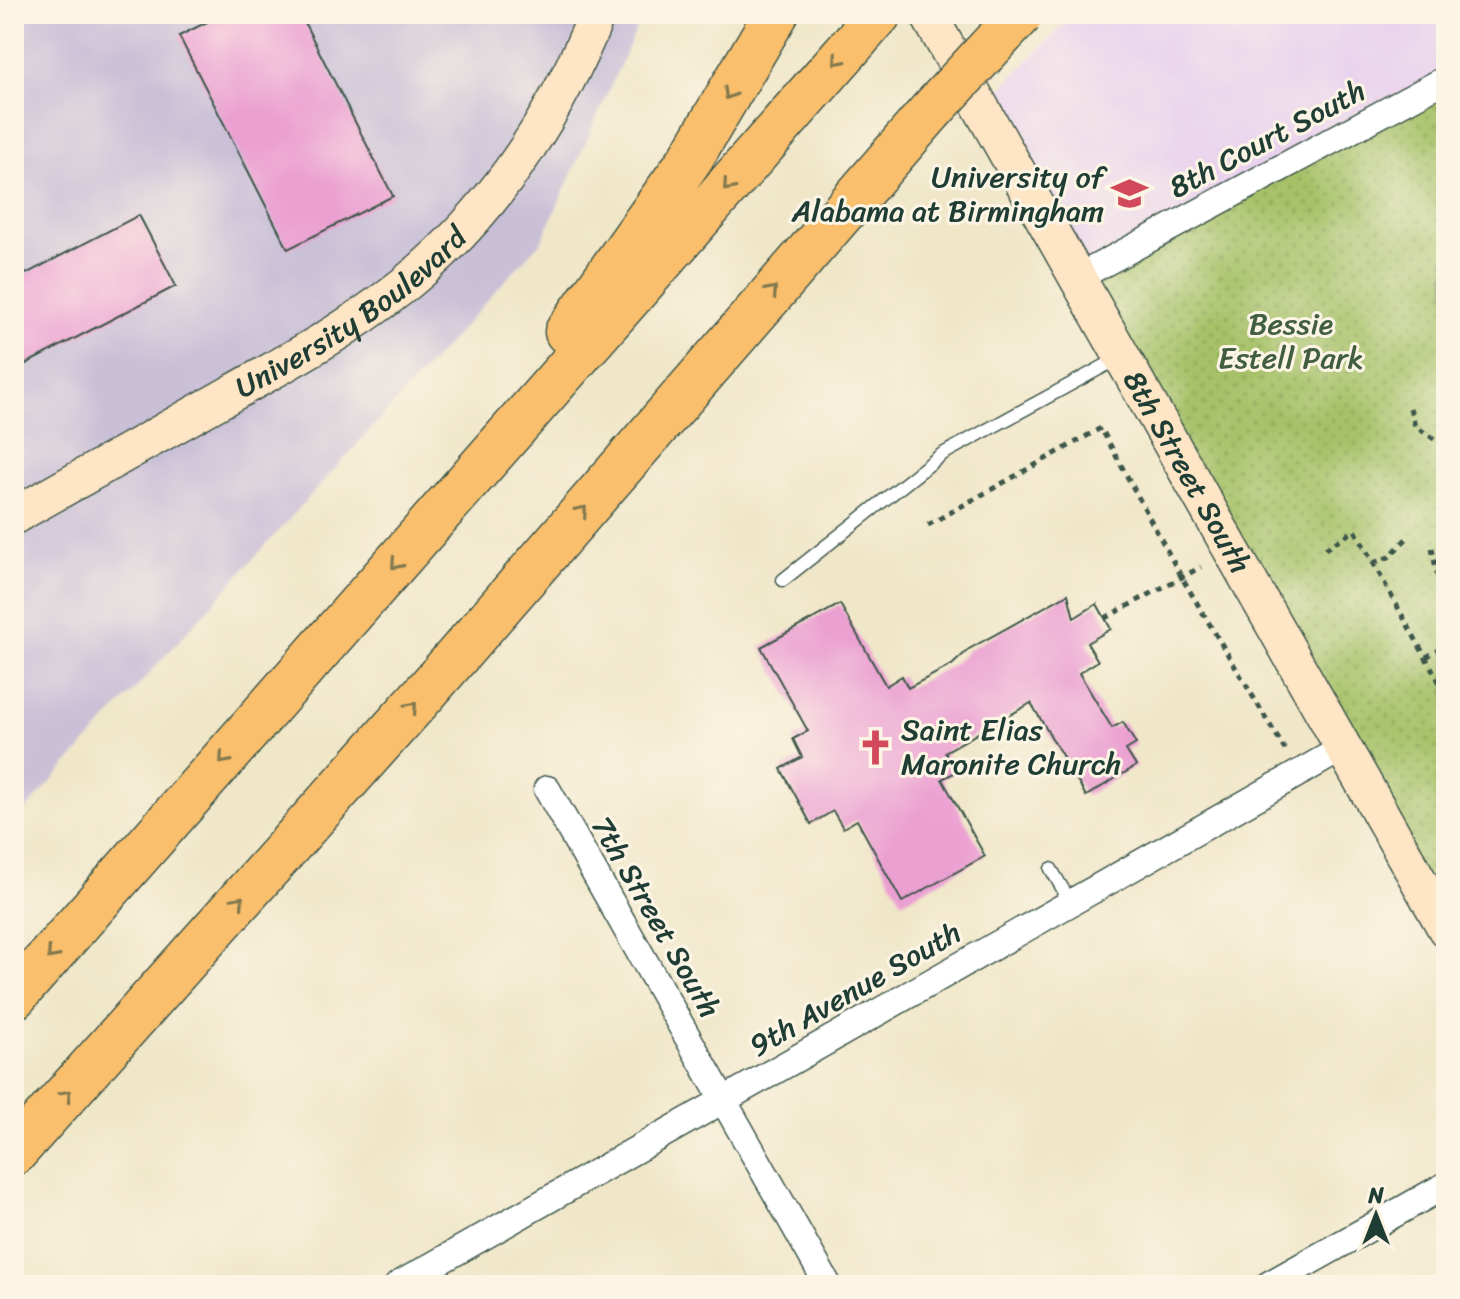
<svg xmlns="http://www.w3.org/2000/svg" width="1460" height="1299" font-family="Sriracha,sans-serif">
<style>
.built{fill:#e8d2ee}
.industrial{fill:#c9bfd7}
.green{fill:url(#green-dots);stroke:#627f4e;stroke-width:2}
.building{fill:#eba0d2}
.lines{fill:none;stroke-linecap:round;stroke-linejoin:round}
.lane-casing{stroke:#3e564a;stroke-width:15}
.street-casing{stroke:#3e564a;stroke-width:29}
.secondary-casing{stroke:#3e564a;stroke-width:39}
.highway-casing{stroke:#3e564a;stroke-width:47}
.path{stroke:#3e564a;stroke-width:5;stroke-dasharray:6 6;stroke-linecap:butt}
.lane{stroke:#fff;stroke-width:12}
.street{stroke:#fff;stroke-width:26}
.secondary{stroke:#fde5c5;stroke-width:36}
.highway{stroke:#f9bf6d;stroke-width:44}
.highway-bridge-casing{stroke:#3e564a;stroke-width:47;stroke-linecap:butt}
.highway-bridge{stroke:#f9bf6d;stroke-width:44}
.oneway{stroke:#81784e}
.labels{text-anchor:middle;stroke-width:6;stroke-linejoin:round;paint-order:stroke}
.street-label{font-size:30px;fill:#1f3d34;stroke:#fcf5e5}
.poi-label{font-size:30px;fill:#1f3d34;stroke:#fcf5e5;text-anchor:end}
.park-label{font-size:30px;fill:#415e41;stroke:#fcf5e5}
</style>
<defs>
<pattern id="green-dots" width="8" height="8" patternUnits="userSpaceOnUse" patternTransform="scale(2)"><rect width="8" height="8" fill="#a6c167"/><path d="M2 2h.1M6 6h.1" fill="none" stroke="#879e56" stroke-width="1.8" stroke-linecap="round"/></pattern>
</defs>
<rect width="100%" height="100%" fill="#fcf5e5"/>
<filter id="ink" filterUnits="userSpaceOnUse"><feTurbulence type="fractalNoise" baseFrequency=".0125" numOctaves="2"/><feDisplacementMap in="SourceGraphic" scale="16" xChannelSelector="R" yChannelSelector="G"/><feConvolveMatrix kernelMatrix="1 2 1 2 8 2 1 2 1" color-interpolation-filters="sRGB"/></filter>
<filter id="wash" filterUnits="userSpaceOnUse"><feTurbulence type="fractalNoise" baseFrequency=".006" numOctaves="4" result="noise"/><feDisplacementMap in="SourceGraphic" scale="32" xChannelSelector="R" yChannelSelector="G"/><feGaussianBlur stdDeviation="1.8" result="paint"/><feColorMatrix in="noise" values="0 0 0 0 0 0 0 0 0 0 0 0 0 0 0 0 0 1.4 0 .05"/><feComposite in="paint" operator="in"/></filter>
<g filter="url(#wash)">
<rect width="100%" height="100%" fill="#f0e7c9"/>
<path class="built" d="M1075,14H1446V79L1075,279L980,109Z"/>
<path class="industrial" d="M14,14H643L542,240L14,823Z"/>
<path class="green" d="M1446,79V930L1075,279Z"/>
<g id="blocks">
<path class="building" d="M223,14H300L393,196L288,249L179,36Z
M139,215L176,286L14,370V280Z
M1068,594L1074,618L1097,604L1111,629L1087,643L1098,661L1079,673L1112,728L1123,722L1136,744L1126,750L1136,766L1086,796L1031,703L945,752L956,772L942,779L985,856L902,902L857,820L843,828L833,811L811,824L781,769L802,757L793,739L808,731L761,647L840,604L886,686L902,676L908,688L952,665L969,649Z"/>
</g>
</g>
<g filter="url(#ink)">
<use href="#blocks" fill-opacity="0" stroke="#3e564a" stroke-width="2"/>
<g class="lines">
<defs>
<path id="lane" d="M783,580L941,455L1119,358
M1051,869L1071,903"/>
<path id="street" d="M1075,279L1446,79
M547,789L828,1285
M398,1285L1343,748
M1268,1285L1446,1185"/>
<g id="secondary">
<path id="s1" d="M928,14L1446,929"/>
<path id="s2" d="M14,516C88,474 162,433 236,391C302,354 368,318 424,268C501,200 559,109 597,14"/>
</g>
<path id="highway" d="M567,332L691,158L776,14
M14,997L879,14
M14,1153L425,693L930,112"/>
</defs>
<use href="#lane" class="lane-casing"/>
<use href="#street" class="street-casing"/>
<use href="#secondary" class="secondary-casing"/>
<use href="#highway" class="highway-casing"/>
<path class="path" d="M1410,408L1415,426L1446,447
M928,525L1101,428L1182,578L1285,750
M1432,548L1439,584L1446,599
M1325,549L1355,530L1446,694
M1373,563L1389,557L1407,538
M1105,618L1201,567
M1426,657L1446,646"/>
<use href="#lane" class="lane"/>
<use href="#street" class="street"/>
<use href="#secondary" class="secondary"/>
<use href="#highway" class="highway"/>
<defs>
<path id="highway-bridge" d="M930,112L1021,14"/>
</defs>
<use href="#highway-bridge" class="highway-bridge-casing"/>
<use href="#highway-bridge" class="highway-bridge"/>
</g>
<defs><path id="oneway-chevron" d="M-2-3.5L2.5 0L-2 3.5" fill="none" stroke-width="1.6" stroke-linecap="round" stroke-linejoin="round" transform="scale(2)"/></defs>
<g class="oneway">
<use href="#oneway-chevron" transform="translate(838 60) rotate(131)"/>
<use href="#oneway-chevron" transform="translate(729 94) rotate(120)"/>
<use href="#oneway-chevron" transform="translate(728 186) rotate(131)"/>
<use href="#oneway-chevron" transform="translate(772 291) rotate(-49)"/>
<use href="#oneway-chevron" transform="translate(582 511) rotate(-49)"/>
<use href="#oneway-chevron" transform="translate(396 564) rotate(131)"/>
<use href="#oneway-chevron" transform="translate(412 707) rotate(-48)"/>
<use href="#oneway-chevron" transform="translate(224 759) rotate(131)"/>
<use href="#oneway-chevron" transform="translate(239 901) rotate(-48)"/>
<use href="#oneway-chevron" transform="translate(52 954) rotate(131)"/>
<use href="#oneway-chevron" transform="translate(66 1095) rotate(-48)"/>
</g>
</g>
<defs>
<symbol id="university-bare" viewBox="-9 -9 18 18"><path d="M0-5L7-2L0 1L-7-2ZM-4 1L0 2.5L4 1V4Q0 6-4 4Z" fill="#d1495b" stroke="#fcf5e5" stroke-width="2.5" paint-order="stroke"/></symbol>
<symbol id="church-bare" viewBox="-9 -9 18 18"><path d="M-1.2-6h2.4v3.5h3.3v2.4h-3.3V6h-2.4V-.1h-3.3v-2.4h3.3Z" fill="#d1495b" stroke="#fcf5e5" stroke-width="2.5" paint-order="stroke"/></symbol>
</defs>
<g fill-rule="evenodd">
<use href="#university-bare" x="1104" y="168" width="51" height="51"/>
<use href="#church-bare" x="850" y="722" width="51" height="51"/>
</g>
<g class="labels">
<g class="street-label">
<text transform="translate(1267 139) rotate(-28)" y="10">8th Court South</text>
<text dy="10" stroke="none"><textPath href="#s2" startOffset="394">University Boulevard</textPath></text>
<text dy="10" stroke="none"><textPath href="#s1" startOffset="526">8th Street South</textPath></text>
<text transform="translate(656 917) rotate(60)" y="10">7th Street South</text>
<text transform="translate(855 989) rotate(-30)" y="10">9th Avenue South</text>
</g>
<g class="poi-label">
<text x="1104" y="187">University of<tspan x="1104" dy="34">Alabama at Birmingham</tspan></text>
<text x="901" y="740" text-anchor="start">Saint Elias<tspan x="901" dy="34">Maronite Church</tspan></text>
</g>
<g class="park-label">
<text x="1291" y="334">Bessie<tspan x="1291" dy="34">Estell Park</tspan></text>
</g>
</g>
<rect width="1460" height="1299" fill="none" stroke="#fcf5e5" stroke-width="48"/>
<g transform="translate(1376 1215)" stroke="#fcf5e5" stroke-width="6" paint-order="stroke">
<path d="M0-6L14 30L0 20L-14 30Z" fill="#1f3d34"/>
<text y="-12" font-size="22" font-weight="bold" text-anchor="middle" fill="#1f3d34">N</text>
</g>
</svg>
